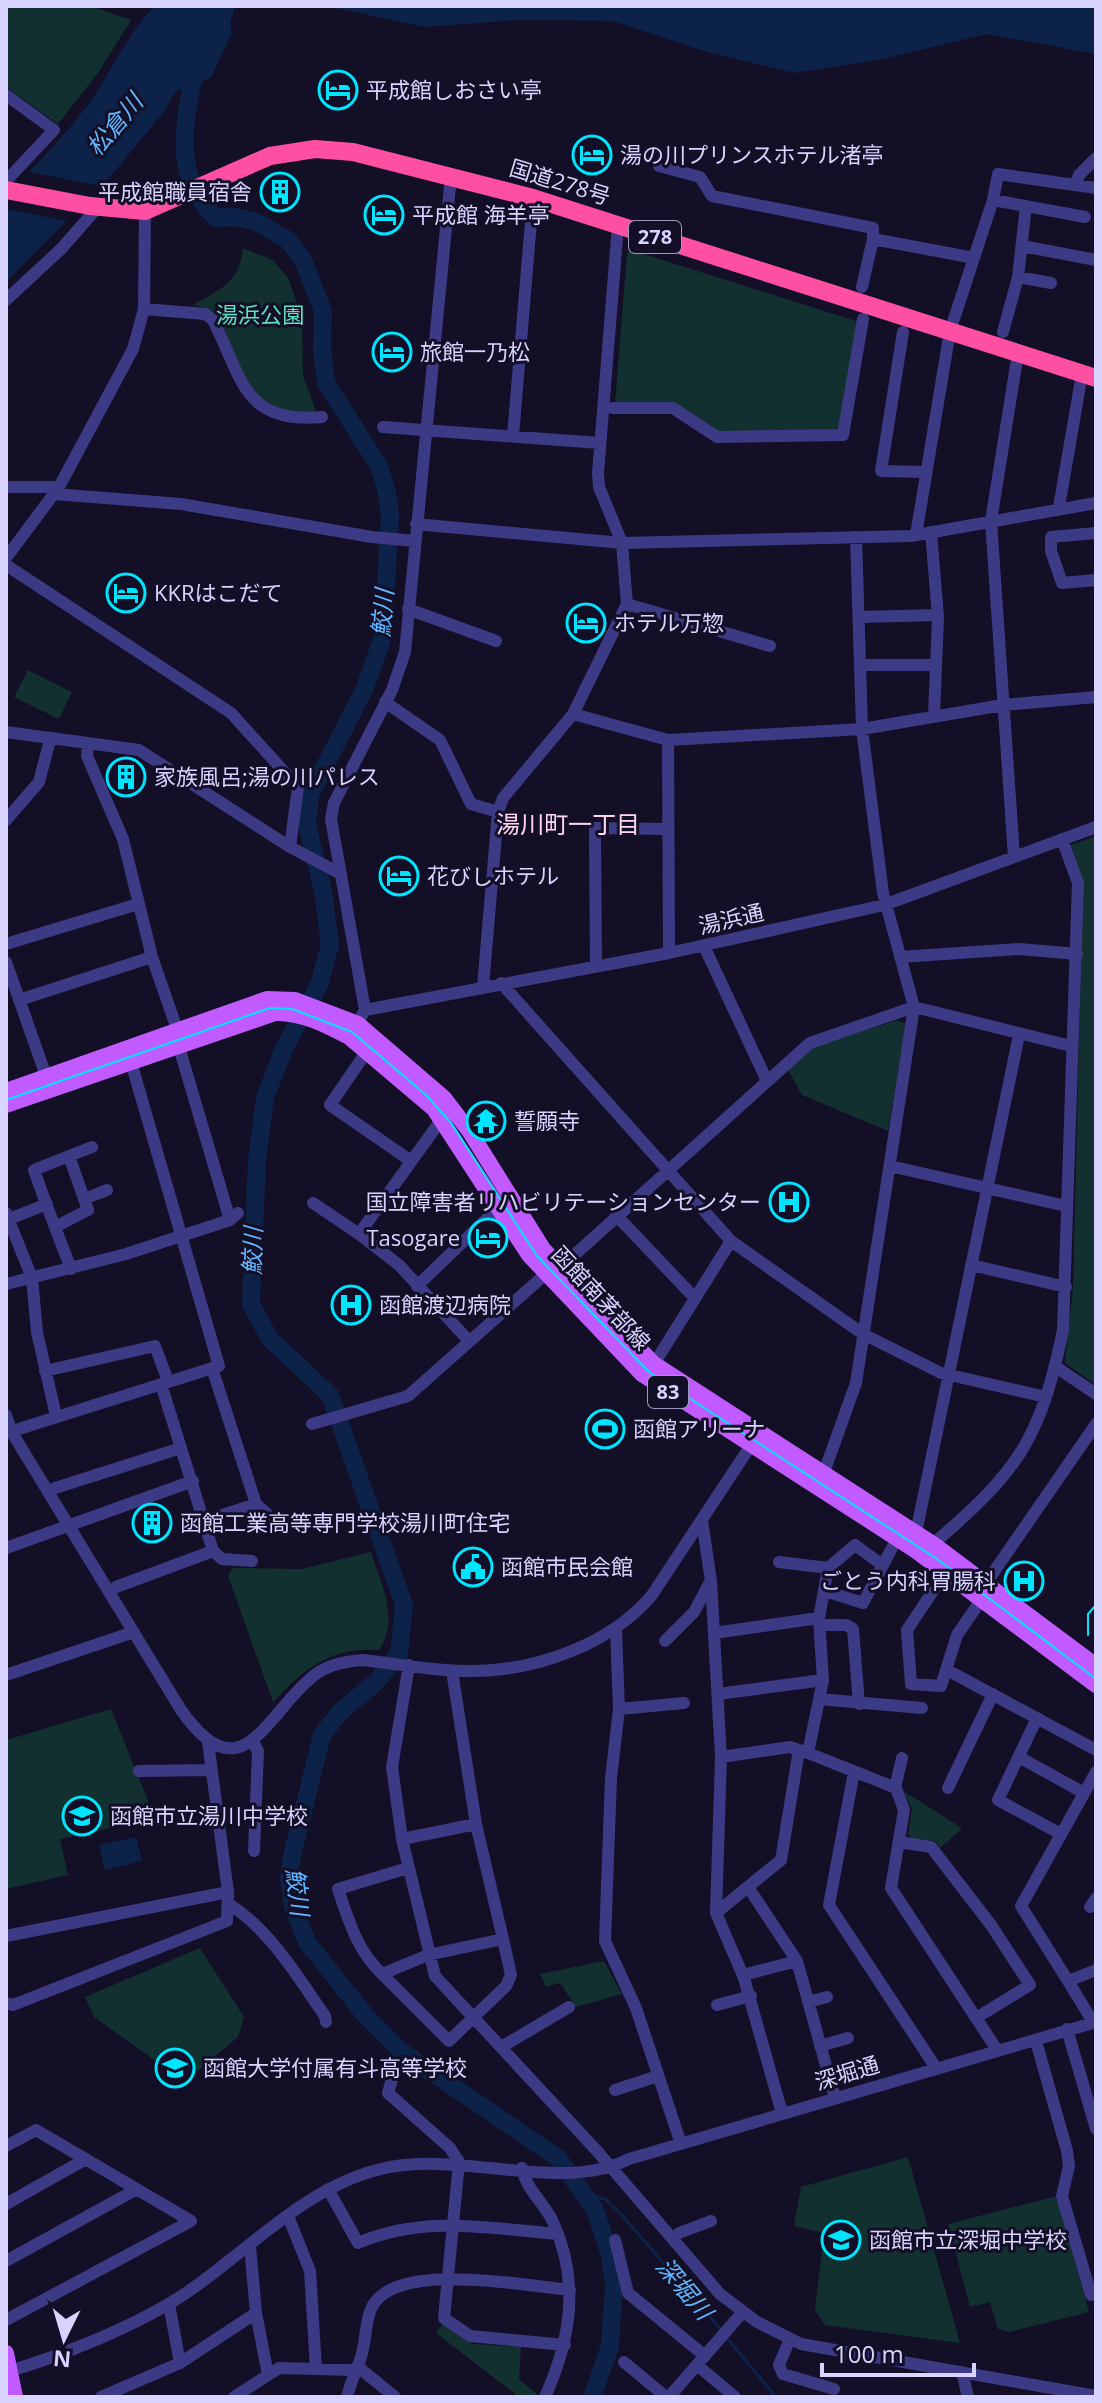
<svg xmlns="http://www.w3.org/2000/svg" width="1102" height="2403" font-family="'Open Sans','Noto Sans JP',sans-serif">
<style>
.green{fill:#12302f}
.water{fill:#0c2248}
.pier{fill:#130f26}
.lines{fill:none;stroke-linecap:round;stroke-linejoin:round}
.stream{stroke:#0c2248;stroke-width:3}
.river{stroke:#0c2248;stroke-width:18}
.minor{stroke:#3d3a85;stroke-width:12}
.major{stroke:#c25bff;stroke-width:16}
.highway{stroke:#ff4fa3;stroke-width:18}
.tram{stroke:#00e5ff;stroke-width:2}
.labels{text-anchor:middle;stroke-width:6;stroke-linejoin:round;paint-order:stroke}
.shield{fill:#130f26;stroke:#9e99be;stroke-width:2}
.shield-label{font-size:20px;font-weight:bold;fill:#d9d4ff}
.poi-label{font-size:22px;fill:#d9d4ff;stroke:#130f26;text-anchor:start}
.street-label{font-size:22px;fill:#d9d4ff;stroke:#130f26}
.park-label{font-size:22px;fill:#5fe0c0;stroke:#130f26}
.water-label{font-size:24px;font-style:italic;fill:#62b6ff;stroke:#130f26}
.neighbourhood-label{font-size:24px;fill:#ffd6f0;stroke:#130f26}
</style>
<rect width="100%" height="100%" fill="#130f26"/>
<path class="green" d="M6,6H91L131,20L98,73L58,124L6,87Z
M243,248L273,260L288,278L302,316L303,376L317,414C212,414 252,315 193,305C220,290 240,282 243,248Z
M631,250L859,322L841,431L720,433L674,404H615L627,253Z
M28,670L72,692L59,719L14,697Z
M1096,836V1385L1065,1363L1073,1287L1083,880L1071,845Z
M898,1020L906,1024L888,1131L802,1095L788,1070L811,1048Z
M371,1552C381,1583 400,1620 379,1650C330,1647 305,1668 273,1702L228,1576L232,1568L302,1569Z
M111,1709L155,1818L60,1839L68,1875L6,1889V1740Z
M904,1792C909,1794 960,1826 962,1829L940,1848L935,1841L911,1838L908,1834L912,1809Z
M200,1948L244,2017L238,2037L185,2082L94,2017L85,1997Z
M604,1961L622,1994L576,2007L560,1983L546,1987L540,1974Z
M908,2157L960,2343L825,2325L815,2310L824,2233L794,2226L801,2187Z
M1057,2196L1089,2312L1009,2332L998,2329L990,2302L970,2307L948,2224Z
M443,2323L473,2344L521,2347L519,2379L540,2397H519L436,2333Z"/>
<path class="water" d="M155,6H235L230,23L232,33L211,78L176,91L163,113L110,177L6,282V195C38,163 71,130 96,93C115,64 130,30 155,6Z
M327,6H1096V54L987,34L878,60L794,73L707,52L612,21L519,20L424,27Z
M136,1837L142,1861L105,1870L99,1845Z"/>
<path class="pier" d="M24,171L106,187L73,222L6,209V189Z"/>
<g class="lines">
<path class="stream" d="M584,2194L605,2199L621,2214L723,2332
M727,2338L776,2397"/>
<path class="river" d="M196,62C186,119 169,173 216,218L236,217L257,222L288,240L303,260L323,311L322,348L326,383L379,466L387,493L390,514L383,637L364,690L310,795L307,824L323,891L330,945L319,985L284,1048L265,1098L257,1160L251,1304L270,1339L330,1395L404,1605L399,1654L376,1682L339,1713L322,1735L292,1856L289,1878L293,1907L307,1942L365,2015L402,2052L558,2158L595,2210L610,2255L614,2285L610,2346L592,2397"/>
<path class="minor" d="M6,95L54,130L6,181
M659,166L700,177L712,196L873,228V239
M1075,185L1079,175L1096,158
M993,200L1085,217
M1022,246L1096,260
M1018,277L1051,283
M862,287L873,239L974,258
M6,300L61,249L98,207
M144,309L205,314L213,320C243,379 243,424 322,417
M903,332L881,471L926,472
M1003,332L1018,277L1026,206
M612,408H673L717,437L843,435L863,319
M383,427L600,443
M513,436L533,198
M6,487H59
M54,494L181,504L372,537L415,541
M1059,507L1082,374
M416,524L622,543L911,536L1096,503
M931,532L938,617L934,716
M1096,533L1051,537V551L1062,583L1096,580
M916,535L950,331L993,200L998,174L1096,188
M6,558L59,487L133,349L144,309L145,211
M6,565L231,713L298,787L290,847
M627,604L770,646
M408,609L496,641
M859,617L938,615
M860,665H936
M385,702L440,740L471,804L498,812
M573,714L668,740L862,729L1003,705L1096,697
M6,732L139,750L290,847L341,874
M668,740L669,953
M88,743L87,756L123,839L152,957L178,1032
M6,820L39,782L50,740
M1014,857L991,521L1018,353
M6,944L138,904
M704,946L767,1081
M900,957L1019,949L1077,954
M6,962L46,1076
M596,966L595,828L668,829
M501,983L731,1241L863,1334L941,1373L1046,1397
M483,986L498,812L503,798L573,714L627,604L622,543L599,487L598,473L618,225
M19,1000L152,957
M365,1010L669,953L884,905L1096,827
M353,1031L365,1010L331,819L334,803L392,690L405,652L451,176
M179,1047L230,1220
M367,1051L330,1105L411,1161
M444,1116L359,1234L399,1265L469,1341
M69,1156L92,1147
M890,1166L1066,1206
M84,1199L107,1190
M313,1203L359,1234
M6,1213L32,1278L37,1332L56,1416
M616,1215L690,1293
M9,1219L47,1204
M55,1227L88,1210L69,1156L34,1170L48,1209L71,1269
M971,1265L1066,1287
M6,1284L126,1254L230,1220L238,1213
M417,1286L498,1208
M654,1364L731,1241
M1056,1367L1096,1394
M212,1368L256,1504L277,1523L284,1522
M45,1371L155,1346L168,1381
M161,1384L213,1551L222,1559L252,1561
M6,1415L11,1431L181,1710C243,1799 267,1710 316,1674C330,1664 347,1661 363,1660C400,1664 438,1672 475,1671C538,1670 611,1644 652,1595L755,1439
M312,1424L408,1396L540,1279L561,1267L810,1043L914,1007L1071,1046
M6,1433L219,1366L131,1062
M822,1478L856,1383L914,1007L883,893L862,729L856,537
M55,1488L181,1448
M204,1521L256,1504
M702,1521L711,1581L721,1757L716,1913L744,1978L782,2113
M910,1538L916,1533L1019,1035
M933,1544C1018,1471 1040,1441 1063,1330L1078,883L1062,839
M6,1548L193,1481
M779,1562L828,1568
M991,1576L1096,1424
M941,1579L907,1630L911,1684L941,1686L957,1635L977,1606
M116,1587L213,1551
M825,1591L863,1603L893,1546
M820,1625H846L853,1629L859,1704
M616,1630L619,1709L611,1778L605,1941L636,2008L681,2144
M714,1633L819,1618
M665,1641L694,1612L709,1584
M409,1665L392,1767L402,1839L435,1976L597,2151L720,2294L757,2322L801,2344L1096,2396
M947,1670L1096,1750
M6,1675L134,1632
M718,1694L823,1680
M819,1699L922,1708
M619,1709L684,1703
M1037,1718L998,1800L1061,1834
M253,1742L258,1751L254,1851
M808,1753L896,1788L904,1810L891,1888L997,2050
M721,1757L790,1747L799,1750
M1019,1757L1084,1793
M139,1771L210,1770
M854,1772L829,1905L936,2068
M895,1788L902,1758
M948,1788L993,1694
M402,1839L476,1824
M899,1842L931,1847L991,1925L1030,1985L976,2018
M408,1868L338,1889C349,1922 357,1950 382,1974L428,1955L503,1939L476,1824L452,1671
M748,1887L797,1961L835,2098
M229,1904C270,1930 297,1976 325,2016L326,2022
M1090,1907L1096,1898
M716,1913L781,1860L799,1750L808,1753L823,1680L819,1618L828,1568L855,1545L881,1564
M6,1936L228,1892L208,1742
M382,1974L449,2041L506,1986L511,1975L503,1939
M743,1975L797,1961
M1068,1981L1021,1906L1096,1772
M808,2002L827,1997
M6,2003L13,2005L227,1921L228,1892
M717,2005L751,1996
M1093,2022L1068,1981L1096,1970
M1067,2029L1096,2129
M503,2046L569,2007
M820,2046L848,2038
M1038,2048L1067,2151L1069,2166L1062,2196L1091,2295
M394,2072L388,2093L450,2148L459,2162L444,2318L470,2336L565,2345
M615,2090L658,2076
M6,2146L36,2130L191,2221L6,2320
M522,2168C526,2190 544,2202 553,2222C580,2281 571,2339 545,2397
M328,2189L358,2243C425,2215 487,2228 558,2234
M6,2204L86,2159
M288,2216L310,2271L316,2369
M679,2233L711,2221
M615,2240L628,2293L705,2356
M250,2246L256,2313L268,2375
M6,2261L137,2189
M169,2304L180,2363
M790,2339L779,2365L783,2374L834,2389
M624,2362L666,2397
M697,2365L735,2397
M357,2366L395,2397
M6,2372C62,2356 141,2324 189,2291C250,2249 304,2189 377,2170C459,2148 558,2195 629,2159L1096,2022
M962,2372L968,2397
M101,2397L180,2363L256,2313
M234,2397L279,2368L353,2370
M347,2397C351,2380 357,2371 361,2357C366,2342 365,2323 371,2309C392,2259 527,2286 570,2290
M669,2397L742,2313"/>
<path class="major" d="M6,1091L267,999L295,1000L358,1024L444,1098L470,1132L543,1249L654,1364L933,1544L1096,1666
M6,1105L275,1013C301,1012 326,1025 349,1037L434,1109L529,1255L642,1374L915,1550L1096,1685
M6,2353L15,2397"/>
<path class="highway" d="M6,190L90,206L145,211L270,156L315,149L353,152L533,198L1096,378"/>
<path class="tram" d="M6,1100L270,1008L292,1009L352,1032L426,1095L451,1123L537,1256L649,1372L937,1559L1096,1679
M1088,1635V1614L1096,1605"/>
</g>
<defs>
<symbol id="hotel-ring" viewBox="-11 -11 22 22"><circle r="9.5" fill="#130f26" stroke="#00e5ff" stroke-width="1.5"/><path d="M-6-4.5h1.5V1H6V5H4.5V3h-9V5H-6ZM-4 0a1.8 1.8 0 1 1 3.6 0ZM.5 0V-2.5h3Q6-2.5 6 0Z" fill="#00e5ff"/></symbol>
<symbol id="building-ring" viewBox="-11 -11 22 22"><circle r="9.5" fill="#130f26" stroke="#00e5ff" stroke-width="1.5"/><path d="M-4-6H4V6H1V3H-1V6H-4ZM-2.5-4.3h1.7v1.8h-1.7ZM.8-4.3h1.7v1.8H.8ZM-2.5-1h1.7V.8h-1.7ZM.8-1h1.7V.8H.8Z" fill="#00e5ff"/></symbol>
<symbol id="temple-ring" viewBox="-11 -11 22 22"><circle r="9.5" fill="#130f26" stroke="#00e5ff" stroke-width="1.5"/><path d="M0-6L5-2H3V0L6.5 2.5H4V6H1.5V3h-3V6H-4V2.5H-6.5L-3 0V-2H-5Z" fill="#00e5ff"/></symbol>
<symbol id="hospital-ring" viewBox="-11 -11 22 22"><circle r="9.5" fill="#130f26" stroke="#00e5ff" stroke-width="1.5"/><path d="M-5-5h3v3.5h4V-5h3V5h-3V1.5h-4V5h-3Z" fill="#00e5ff"/></symbol>
<symbol id="stadium-ring" viewBox="-11 -11 22 22"><circle r="9.5" fill="#130f26" stroke="#00e5ff" stroke-width="1.5"/><path d="M0-5a6.5 5 0 1 0 0 10a6.5 5 0 1 0 0-10ZM-3.5-1.8h7v3.6h-7Z" fill="#00e5ff"/></symbol>
<symbol id="civic-ring" viewBox="-11 -11 22 22"><circle r="9.5" fill="#130f26" stroke="#00e5ff" stroke-width="1.5"/><path d="M-.6-6.5H3V-4.5H.6V-3L4-1V1h2V6H-6V1h2V-1L-.6-3ZM-1.2 2.5V6h2.4V2.5Z" fill="#00e5ff"/></symbol>
<symbol id="school-ring" viewBox="-11 -11 22 22"><circle r="9.5" fill="#130f26" stroke="#00e5ff" stroke-width="1.5"/><path d="M0-5L7-2L0 1L-7-2ZM-4 1L0 2.5L4 1V4Q0 6-4 4Z" fill="#00e5ff"/></symbol>
</defs>
<g fill-rule="evenodd">
<use href="#hotel-ring" x="316" y="68" width="44" height="44"/>
<use href="#hotel-ring" x="570" y="133" width="44" height="44"/>
<use href="#building-ring" x="258" y="170" width="44" height="44"/>
<use href="#hotel-ring" x="362" y="193" width="44" height="44"/>
<use href="#hotel-ring" x="370" y="330" width="44" height="44"/>
<use href="#hotel-ring" x="104" y="571" width="44" height="44"/>
<use href="#hotel-ring" x="564" y="601" width="44" height="44"/>
<use href="#building-ring" x="104" y="755" width="44" height="44"/>
<use href="#hotel-ring" x="377" y="854" width="44" height="44"/>
<use href="#temple-ring" x="464" y="1099" width="44" height="44"/>
<use href="#hospital-ring" x="767" y="1180" width="44" height="44"/>
<use href="#hotel-ring" x="466" y="1216" width="44" height="44"/>
<use href="#hospital-ring" x="329" y="1283" width="44" height="44"/>
<use href="#stadium-ring" x="583" y="1407" width="44" height="44"/>
<use href="#building-ring" x="130" y="1501" width="44" height="44"/>
<use href="#civic-ring" x="451" y="1545" width="44" height="44"/>
<use href="#hospital-ring" x="1002" y="1559" width="44" height="44"/>
<use href="#school-ring" x="60" y="1794" width="44" height="44"/>
<use href="#school-ring" x="153" y="2046" width="44" height="44"/>
<use href="#school-ring" x="819" y="2218" width="44" height="44"/>
</g>
<g class="labels">
<g class="shield">
<rect x="629" y="221" width="52" height="32" rx="6"/>
<rect x="648" y="1376" width="40" height="32" rx="6"/>
</g>
<g class="shield-label">
<text x="655" y="244">278</text>
<text x="668" y="1399">83</text>
</g>
<g class="poi-label">
<text x="366" y="98">平成館しおさい亭</text>
<text x="620" y="163">湯の川プリンスホテル渚亭</text>
<text x="252" y="200" text-anchor="end">平成館職員宿舎</text>
<text x="412" y="223">平成館 海羊亭</text>
<text x="420" y="360">旅館一乃松</text>
<text x="154" y="601">KKRはこだて</text>
<text x="614" y="631">ホテル万惣</text>
<text x="154" y="785">家族風呂;湯の川パレス</text>
<text x="427" y="884">花びしホテル</text>
<text x="514" y="1129">誓願寺</text>
<text x="761" y="1210" text-anchor="end">国立障害者リハビリテーションセンター</text>
<text x="460" y="1246" text-anchor="end">Tasogare</text>
<text x="379" y="1313">函館渡辺病院</text>
<text x="633" y="1437">函館アリーナ</text>
<text x="180" y="1531">函館工業高等専門学校湯川町住宅</text>
<text x="501" y="1575">函館市民会館</text>
<text x="996" y="1589" text-anchor="end">ごとう内科胃腸科</text>
<text x="110" y="1824">函館市立湯川中学校</text>
<text x="203" y="2076">函館大学付属有斗高等学校</text>
<text x="869" y="2248">函館市立深堀中学校</text>
</g>
<g class="street-label">
<text transform="translate(560 182) rotate(17)" y="8">国道278号</text>
<text transform="translate(731 919) rotate(-13)" y="8">湯浜通</text>
<text transform="translate(601 1298) rotate(47)" y="8">函館南茅部線</text>
<text transform="translate(847 2073) rotate(-17)" y="8">深堀通</text>
</g>
<g class="park-label">
<text x="260" y="323">湯浜公園</text>
</g>
<g class="water-label">
<text transform="translate(115 125) rotate(-50)" y="8">松倉川</text>
<text transform="translate(383 613) rotate(-85)" y="8">鮫川</text>
<text transform="translate(253 1251) rotate(-88)" y="8">鮫川</text>
<text transform="translate(297 1892) rotate(83)" y="8">鮫川</text>
<text transform="translate(684 2289) rotate(50)" y="8">深堀川</text>
</g>
<g class="neighbourhood-label">
<text x="568" y="833">湯川町一丁目</text>
</g>
</g>
<rect width="1102" height="2403" fill="none" stroke="#d9d4ff" stroke-width="16"/>
<g transform="translate(64 2339) rotate(185)" stroke="#130f26" stroke-width="6" paint-order="stroke">
<path d="M0-6L14 30L0 20L-14 30Z" fill="#d9d4ff"/>
<text y="-12" font-size="22" font-weight="bold" text-anchor="middle" fill="#d9d4ff">N</text>
</g>
<path d="M822 2363v12h152v-12" fill="none" stroke="#d9d4ff" stroke-width="4"/>
<text x="834" y="2363" font-size="24" fill="#d9d4ff" stroke="#130f26" stroke-width="6" paint-order="stroke">100 m</text>
</svg>
